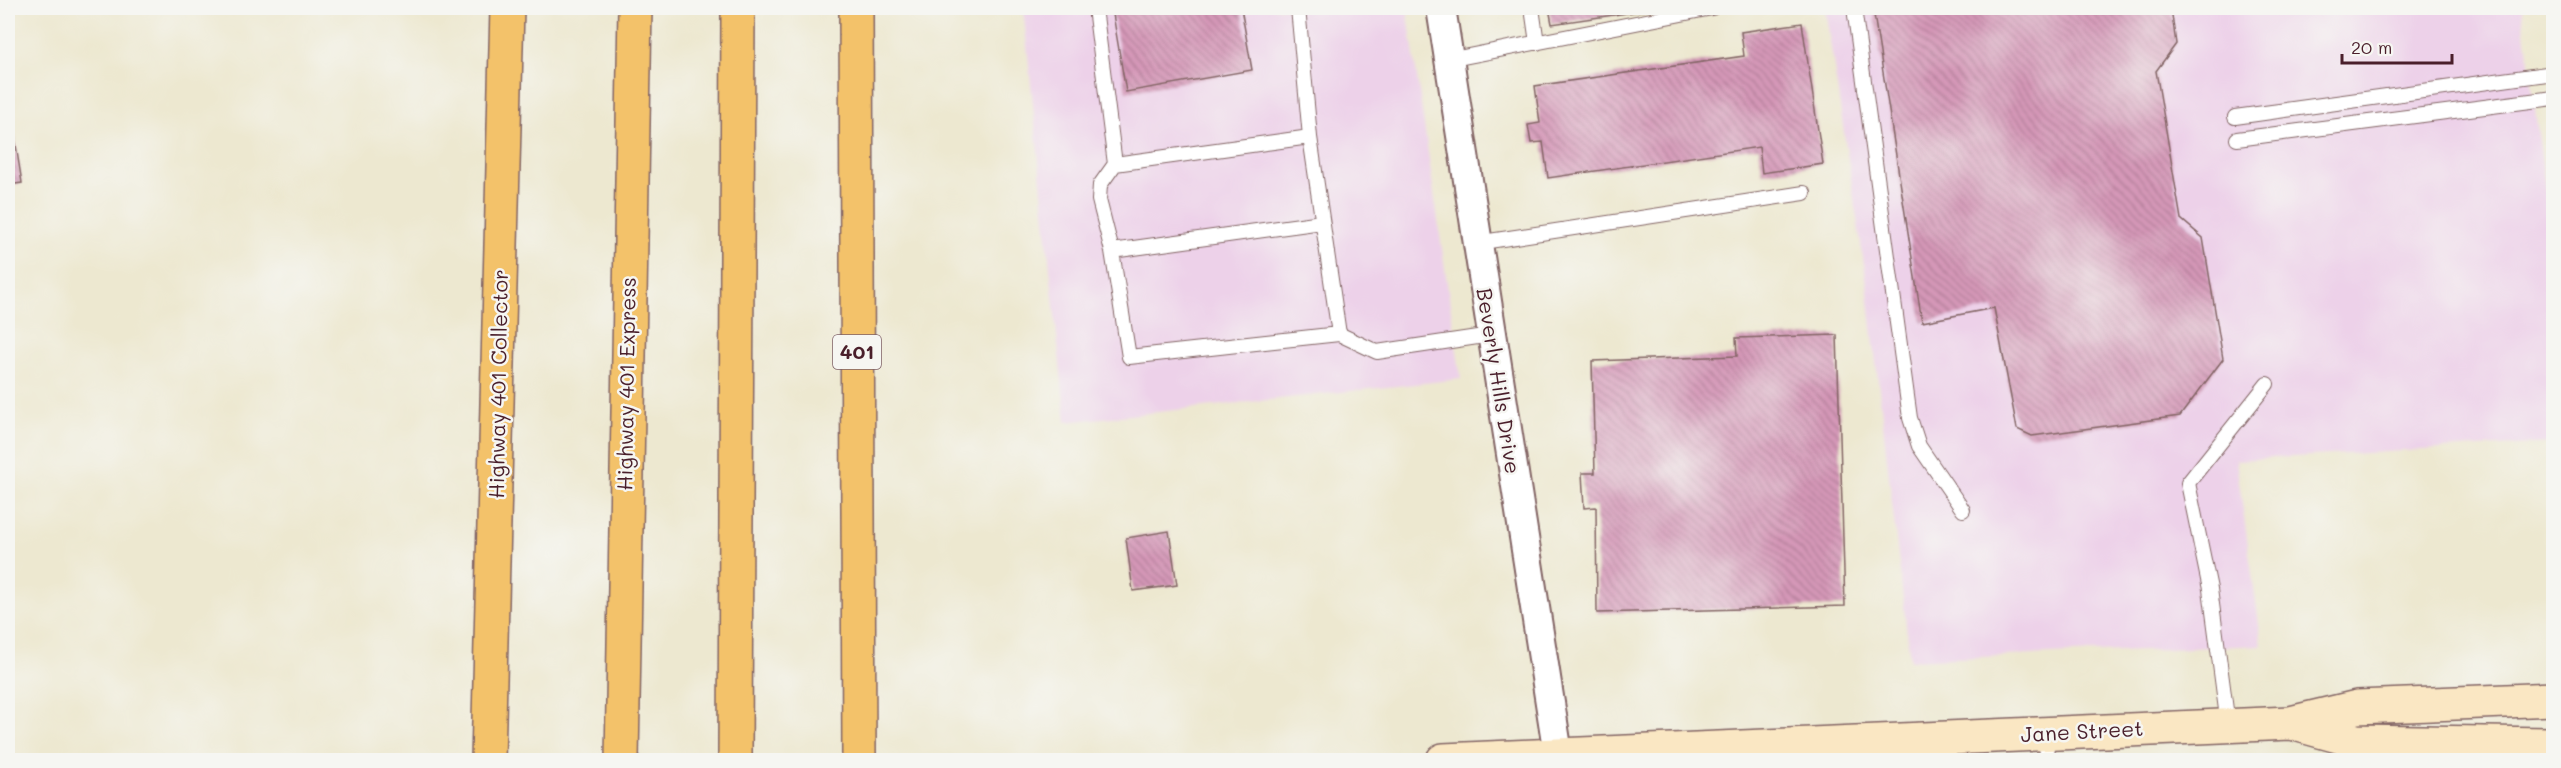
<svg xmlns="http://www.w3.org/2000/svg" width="2561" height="768" font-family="Mali,sans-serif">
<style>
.built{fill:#edd1e9}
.building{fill:url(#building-back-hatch)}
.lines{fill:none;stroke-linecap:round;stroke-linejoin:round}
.service-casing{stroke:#836565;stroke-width:16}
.minor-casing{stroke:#836565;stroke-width:32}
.secondary-casing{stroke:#836565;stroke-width:36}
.motorway-casing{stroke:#836565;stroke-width:36}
.service{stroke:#fff;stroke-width:14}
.minor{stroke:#fff;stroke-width:28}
.secondary{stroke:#fae7c3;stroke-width:33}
.motorway{stroke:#f3c26a;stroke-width:33}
.labels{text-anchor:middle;stroke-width:5;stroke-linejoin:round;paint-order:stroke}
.shield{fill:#f6f6f2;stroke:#7e6067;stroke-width:1.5}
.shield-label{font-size:20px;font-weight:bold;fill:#4a1f2b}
.street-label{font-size:21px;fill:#4a1f2b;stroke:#f6f6f2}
</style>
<defs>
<pattern id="building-back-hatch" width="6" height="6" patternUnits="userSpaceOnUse" patternTransform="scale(1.5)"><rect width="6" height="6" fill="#d598b8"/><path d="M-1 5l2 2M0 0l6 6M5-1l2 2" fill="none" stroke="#af7b96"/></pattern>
</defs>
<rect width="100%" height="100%" fill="#f6f6f2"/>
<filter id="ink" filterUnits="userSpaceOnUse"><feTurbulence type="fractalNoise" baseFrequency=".0167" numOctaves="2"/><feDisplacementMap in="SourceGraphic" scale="12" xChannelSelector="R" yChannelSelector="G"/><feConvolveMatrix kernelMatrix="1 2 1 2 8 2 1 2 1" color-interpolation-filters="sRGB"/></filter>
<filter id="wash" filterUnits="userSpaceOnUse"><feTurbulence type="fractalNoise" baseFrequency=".008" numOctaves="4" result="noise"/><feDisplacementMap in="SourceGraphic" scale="24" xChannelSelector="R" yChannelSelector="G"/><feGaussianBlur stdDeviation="1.35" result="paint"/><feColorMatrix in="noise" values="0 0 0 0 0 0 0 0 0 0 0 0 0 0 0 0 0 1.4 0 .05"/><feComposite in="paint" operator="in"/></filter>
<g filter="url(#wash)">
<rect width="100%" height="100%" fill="#ede8d0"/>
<path class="built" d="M1023,8H1407L1461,379L1066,422Z
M1825,8H2522L2553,250V443L2236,460L2262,645L1910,660L1867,284Z"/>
<g id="blocks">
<path class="building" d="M1112,8H1241L1252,70L1126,92Z
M1549,8H1654L1655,9L1552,24Z
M1873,8H2171L2176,44L2156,71L2181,219L2203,238L2223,359L2180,416L2032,436L2017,429L1994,308L1922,322Z
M1802,23L1823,164L1762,173L1759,147L1548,178L1543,142L1531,143L1528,125L1540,123L1535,86L1744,56L1741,32Z
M8,95L22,183L8,185Z
M1837,335L1845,606L1597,613L1596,507L1584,508L1582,473H1595L1592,361L1737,356L1736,338Z
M1169,531L1177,585L1133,591L1126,538Z"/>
</g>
</g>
<g filter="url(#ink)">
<use href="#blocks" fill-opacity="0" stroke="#836565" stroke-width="1.5"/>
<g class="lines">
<defs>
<path id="service" d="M1095,8L1115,164L1310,137L1298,8
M1532,8L1537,43
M1854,8L1910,418L1919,446L1963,510
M1448,60L1712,8
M2235,117L2554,73
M2237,139L2554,98
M1115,164L1100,185L1099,200L1112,251L1129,357L1339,334L1310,137
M1476,243L1804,193
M1112,251L1322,222
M1339,334L1377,352L1491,335
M2228,725L2210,589L2188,483L2267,384
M2044,734L2048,760"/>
<path id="minor" d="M1441,8L1558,754"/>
<path id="secondary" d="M2295,724L2356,741L2554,744
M1443,760L2290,723L2357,707L2554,699"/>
<path id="motorway" d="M856,8L859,760
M488,760L507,8
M622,760L635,8
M735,760L738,8"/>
</defs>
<use href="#service" class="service-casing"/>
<use href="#minor" class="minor-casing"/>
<use href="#secondary" class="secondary-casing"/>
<use href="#motorway" class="motorway-casing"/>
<use href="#service" class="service"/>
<use href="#minor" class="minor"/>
<use href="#secondary" class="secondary"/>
<use href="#motorway" class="motorway"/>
</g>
</g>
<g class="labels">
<rect class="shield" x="833" y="335" width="48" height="34" rx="4.5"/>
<g class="shield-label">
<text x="857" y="359">401</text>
</g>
<g class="street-label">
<text transform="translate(1498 381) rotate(81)" y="7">Beverly Hills Drive</text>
<text transform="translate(499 384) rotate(-89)" y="7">Highway 401 Collector</text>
<text transform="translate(627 384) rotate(-89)" y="7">Highway 401 Express</text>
<text transform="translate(2082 732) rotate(-3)" y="7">Jane Street</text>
</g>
</g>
<rect width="2561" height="768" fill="none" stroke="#f6f6f2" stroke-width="30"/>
<path d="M2342 54v9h110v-9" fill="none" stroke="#4a1f2b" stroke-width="3"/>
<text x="2351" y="54" font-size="18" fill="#4a1f2b" stroke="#f6f6f2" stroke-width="4.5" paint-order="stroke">20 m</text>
</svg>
